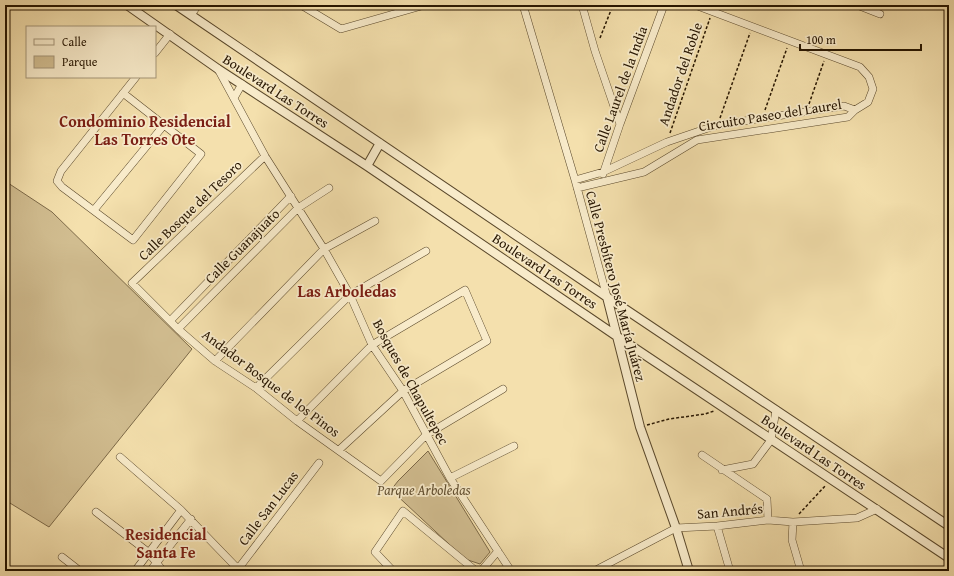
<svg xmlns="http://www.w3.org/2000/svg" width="954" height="576" font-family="'Gentium Book Plus',serif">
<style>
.green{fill:#d1bd90;stroke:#7c6948}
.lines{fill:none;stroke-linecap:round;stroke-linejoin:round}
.minor-casing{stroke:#5a482b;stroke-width:8}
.tertiary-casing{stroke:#5a482b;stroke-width:10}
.path{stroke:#261500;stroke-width:1.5;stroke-dasharray:3 2;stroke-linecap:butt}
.minor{stroke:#f8ebca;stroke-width:7}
.tertiary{stroke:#f8ebca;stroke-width:8}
.labels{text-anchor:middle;stroke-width:3.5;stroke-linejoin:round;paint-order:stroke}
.street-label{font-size:14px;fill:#261500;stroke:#f8ebca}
.park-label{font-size:14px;font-style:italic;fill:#625032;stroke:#f8ebca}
.quarter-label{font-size:16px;font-weight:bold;fill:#7a1f14;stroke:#f8ebca}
</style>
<rect width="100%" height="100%" fill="#f4e0ad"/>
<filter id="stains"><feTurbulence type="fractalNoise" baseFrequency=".005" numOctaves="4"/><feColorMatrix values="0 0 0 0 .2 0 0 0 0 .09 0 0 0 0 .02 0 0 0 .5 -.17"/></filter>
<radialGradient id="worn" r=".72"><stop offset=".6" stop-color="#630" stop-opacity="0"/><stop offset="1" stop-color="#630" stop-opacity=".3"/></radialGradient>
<path class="green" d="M5,181L52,212L192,349L49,527L5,500Z
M428,451L490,552L480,564L465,559L391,490L398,481Z"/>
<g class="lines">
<defs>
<path id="minor" d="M301,5L341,29L425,5
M523,5L575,180L607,297
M582,5L595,51L620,124
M857,5L880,14
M191,15L198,5
M155,53L170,34
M218,69L265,156L324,249L350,295L372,345L403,391L450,478L511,571
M123,93L201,154L133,240L62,187L57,181L61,171L136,77
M234,98L242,84
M265,156L132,283L178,329L215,361L256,388L297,421L381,481L426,435L503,389
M603,174L620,124L664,5
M575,180L603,172L667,142L717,125L844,106L855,110
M577,188L644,172L697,140L848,117L855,110L868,102L873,89L869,77L860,67L695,5
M94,210L164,125
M170,321L291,196
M178,329L298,208L329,188
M215,361L324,249L375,221
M256,388L350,295L426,251
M297,421L372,345L465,290L487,341L403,391L339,450
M702,455L767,499L768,520
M120,457L181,510L240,571
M722,470L753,464L771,440L776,410
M450,478L514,446
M96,512L148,552L163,571
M793,522L792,540L801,571
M717,526L730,571
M62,557L80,571
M238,569L319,463
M135,571L181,510
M150,571L191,519
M393,571L375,552L403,511L476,571
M481,571L498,551
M594,571L676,528L717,526L768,520L793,522L857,518L877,509"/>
<path id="tertiary" d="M127,5L218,69L367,166L615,335L949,558
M176,5L607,297L949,526
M367,166L380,143
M607,297L640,427L676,528L689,571"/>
</defs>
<use href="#minor" class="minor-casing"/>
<use href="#tertiary" class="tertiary-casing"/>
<path class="path" d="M600,38L613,5
M809,104L824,61
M765,110L787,48
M720,118L750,33
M670,133L710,18
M647,425L669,419L705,414L714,411
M799,514L826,485"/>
<use href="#minor" class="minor"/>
<use href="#tertiary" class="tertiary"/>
</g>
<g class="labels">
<g class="street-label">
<text transform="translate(680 74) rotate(-71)" y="5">Andador del Roble</text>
<text transform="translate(620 89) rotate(-70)" y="5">Calle Laurel de la India</text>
<text transform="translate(276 91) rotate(33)" y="5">Boulevard Las Torres</text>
<text transform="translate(770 115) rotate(-9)" y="5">Circuito Paseo del Laurel</text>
<text transform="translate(190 210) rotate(-44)" y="5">Calle Bosque del Tesoro</text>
<text transform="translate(242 246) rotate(-45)" y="5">Calle Guanajuato</text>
<text transform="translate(545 271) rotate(34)" y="5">Boulevard Las Torres</text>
<text transform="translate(616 286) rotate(75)" y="5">Calle Presbítero José María Juárez</text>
<text transform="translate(411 382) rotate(61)" y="5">Bosques de Chapultepec</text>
<text transform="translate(271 383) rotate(37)" y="5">Andador Bosque de los Pinos</text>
<text transform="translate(814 452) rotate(34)" y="5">Boulevard Las Torres</text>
<text transform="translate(268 508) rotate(-53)" y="5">Calle San Lucas</text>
<text transform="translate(730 511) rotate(-5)" y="5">San Andrés</text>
</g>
<g class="park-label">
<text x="424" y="495">Parque Arboledas</text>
</g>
<g class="quarter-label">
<text x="145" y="127">Condominio Residencial<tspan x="145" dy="18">Las Torres Ote</tspan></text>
<text x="347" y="297">Las Arboledas</text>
<text x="166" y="540">Residencial<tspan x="166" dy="18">Santa Fe</tspan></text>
</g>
</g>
<rect width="954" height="576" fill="none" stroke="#f4e0ad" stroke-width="20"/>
<rect x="6" y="6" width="942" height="564" fill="none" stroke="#261500" stroke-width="2"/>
<rect x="10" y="10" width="934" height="556" fill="none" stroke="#261500"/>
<rect x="26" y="26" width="130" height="52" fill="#f8ebca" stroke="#a49579"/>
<rect x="34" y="39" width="20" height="6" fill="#f8ebca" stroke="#a49579"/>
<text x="62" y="46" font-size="12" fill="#261500">Calle</text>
<rect x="34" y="56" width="20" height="12" fill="#d1bd90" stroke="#a49579"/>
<text x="62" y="66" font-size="12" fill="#261500">Parque</text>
<path d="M800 44v6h121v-6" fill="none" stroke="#261500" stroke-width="2"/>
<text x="806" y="44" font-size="12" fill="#261500" stroke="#f8ebca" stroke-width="3" paint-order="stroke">100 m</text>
<rect width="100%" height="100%" filter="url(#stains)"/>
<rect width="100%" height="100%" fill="url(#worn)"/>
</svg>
